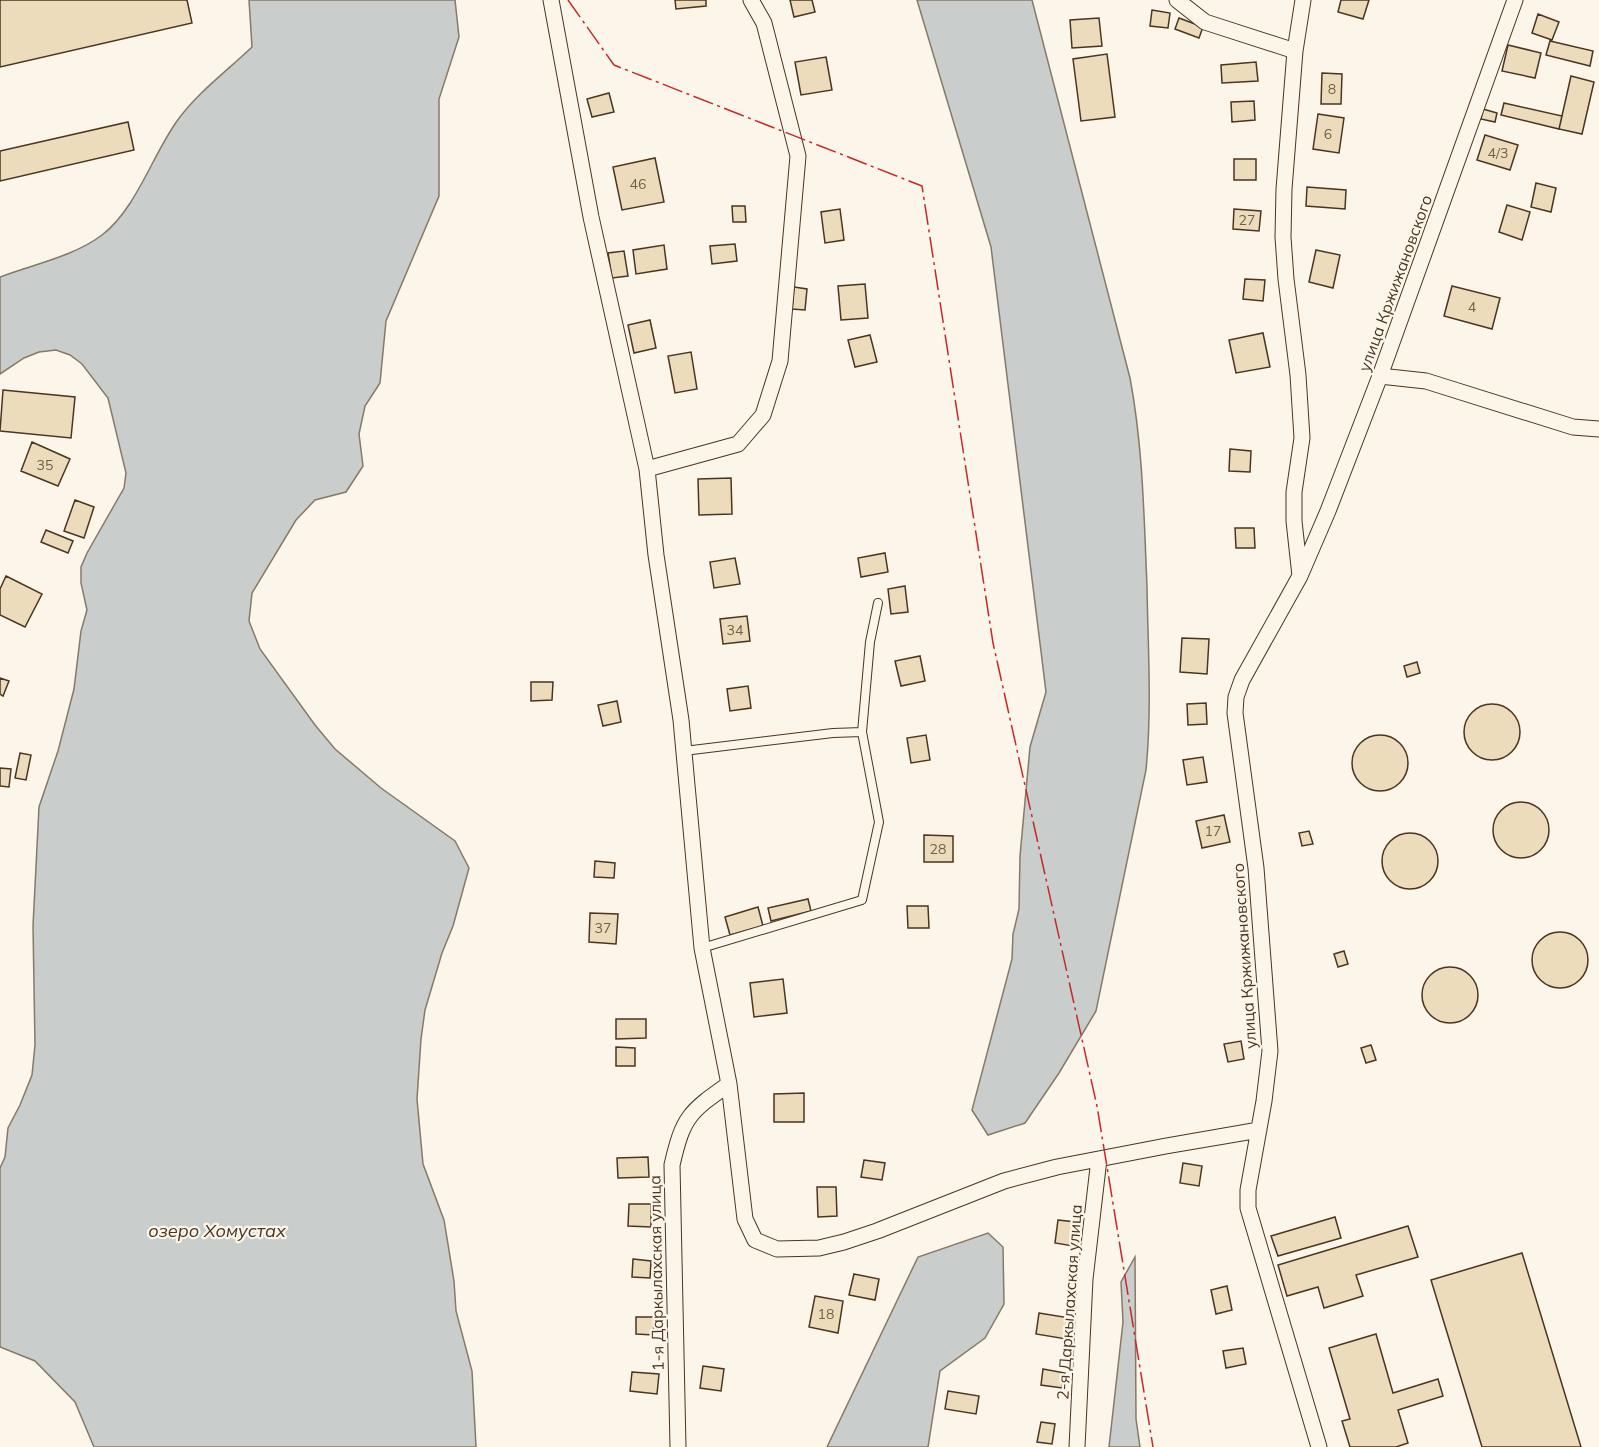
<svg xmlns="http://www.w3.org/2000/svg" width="1599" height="1447" font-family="Mulish,sans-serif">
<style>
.water{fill:#c9cecd;stroke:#887966;stroke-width:1.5}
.building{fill:#ecdcbc;stroke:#4a3520;stroke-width:1.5}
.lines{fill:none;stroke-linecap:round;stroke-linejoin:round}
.service-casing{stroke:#4a3520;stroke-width:10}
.minor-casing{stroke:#4a3520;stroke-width:17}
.service{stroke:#fbf6e9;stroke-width:8}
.minor{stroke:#fbf6e9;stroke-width:15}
.power{stroke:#c62828;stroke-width:1.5;stroke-dasharray:21 4.5 3 4.5;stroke-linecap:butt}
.labels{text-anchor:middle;stroke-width:4.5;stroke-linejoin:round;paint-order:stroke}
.number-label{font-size:14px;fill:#725f47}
.street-label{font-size:16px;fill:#4a3520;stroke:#fbf6e9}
.water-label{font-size:18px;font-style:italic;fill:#4a3520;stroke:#fbf6e9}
</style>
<rect width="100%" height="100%" fill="#fbf6e9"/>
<path class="water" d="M249,0H455L459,37L439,99V196L386,321L380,383L365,406L359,434L363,466L346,492L315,500L296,520L252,593L249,621L260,649L315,725L335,749L381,788L455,841L469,868L453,926L442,953L425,1010L421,1039L417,1099L423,1164L444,1220L454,1281L456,1311L472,1371L476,1447H94L75,1402L35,1361L0,1347V1168L5,1157L8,1128L20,1105L32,1075L35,1045L33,926L39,807L58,751L74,689L81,631L87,610L81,583V567L87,553L124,488L126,473L108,398L82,364L70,355L56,350L39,352L24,358L0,374V277C31,265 75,256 102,235C136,209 152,156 177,121C197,93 227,71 252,47Z
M917,0H1032L1130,378C1143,447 1144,517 1147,587C1148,649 1152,709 1146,770L1096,1011L1059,1073L1025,1123L988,1135L972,1110L1012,959L1013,934L1019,909L1020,856L1030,747L1046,692L991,247Z
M988,1233L1003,1247L1004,1304L985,1338L940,1371L928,1447H827L918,1257Z
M1135,1257L1136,1419L1140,1447H1109L1123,1322L1121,1282Z"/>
<path class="building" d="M0,0H187L192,23L0,67Z
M675,0H706V6L676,9Z
M790,0H812L815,12L794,17Z
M1341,0H1369L1363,19L1338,12Z
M1152,10L1170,13L1168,28L1150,26Z
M1538,14L1559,22L1552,40L1532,33Z
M1099,18L1102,46L1072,48L1070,20Z
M1179,18L1203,27L1199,38L1175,29Z
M1550,41L1593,51L1590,66L1546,55Z
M1508,45L1541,53L1535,78L1502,71Z
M1107,54L1115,117L1081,121L1073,59Z
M826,57L832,90L801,95L795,62Z
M1256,62L1258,81L1222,83L1221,65Z
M1322,73L1342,74L1341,104H1321Z
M1571,76L1594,82L1582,134L1559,129Z
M609,93L614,112L592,117L587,99Z
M1254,101L1255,120L1232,122L1231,102Z
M1504,103L1562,116L1559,129L1501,115Z
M1483,109L1497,113L1495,122L1481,119Z
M1318,114L1344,118L1339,153L1313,149Z
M128,122L134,150L0,181V151Z
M1485,135L1518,145L1510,170L1477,160Z
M655,158L664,202L622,210L613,167Z
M1234,159H1256V180H1234Z
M1536,183L1556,188L1551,212L1531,207Z
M1307,187L1346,190L1345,209L1306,206Z
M1507,205L1530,212L1522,240L1499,232Z
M732,206H745L746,222H733Z
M840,209L844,240L825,243L821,212Z
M1234,209L1261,211L1259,231L1233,229Z
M735,244L737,261L712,264L710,246Z
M664,245L667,269L636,274L633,250Z
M1316,250L1340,255L1333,288L1309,282Z
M624,251L628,276L612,278L608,253Z
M1245,279L1265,280L1263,301L1243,299Z
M865,284L868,318L841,320L838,286Z
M1452,286L1500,298L1492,329L1444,316Z
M794,287L807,289L805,310L792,309Z
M650,320L656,348L634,353L628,325Z
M1263,333L1270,367L1236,373L1229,340Z
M870,335L877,362L855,367L848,340Z
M691,352L697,389L675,393L668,356Z
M3,390L75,397L71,438L0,431Z
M32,442L70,459L58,486L21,471Z
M1230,449L1251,451L1250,472L1229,471Z
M731,478L732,514L699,515L698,479Z
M75,500L94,507L84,538L64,531Z
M1235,528H1254L1255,548H1236Z
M46,530L73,541L68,553L41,542Z
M885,553L888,572L861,577L858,558Z
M735,558L740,584L714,588L710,562Z
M6,576L42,594L25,627L0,615V589Z
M905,586L908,612L891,614L888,589Z
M747,616L750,641L723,644L720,619Z
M1182,638L1209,639L1207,674L1180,672Z
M920,656L925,681L901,686L895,661Z
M1417,662L1420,673L1407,677L1404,666Z
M0,678L9,681L3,696L0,694Z
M531,682H553L552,700L531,701Z
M748,686L751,708L730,711L727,689Z
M617,701L621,722L603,726L598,705Z
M1206,703L1207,724L1188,725L1187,704Z
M1464 732a28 28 0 1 1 56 0a28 28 0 1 1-56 0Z
M1352 763a28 28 0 1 1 56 0a28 28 0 1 1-56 0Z
M926,735L930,760L911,763L907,738Z
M20,753L31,755L26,780L15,778Z
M1203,757L1207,782L1187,785L1183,760Z
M0,768L11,769L9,787L0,786Z
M1493 830a28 28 0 1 1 56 0a28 28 0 1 1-56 0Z
M1224,815L1230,842L1202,848L1196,821Z
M1309,831L1313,844L1302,846L1299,833Z
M1382 861a28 28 0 1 1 56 0a28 28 0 1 1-56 0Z
M924,835L953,836V862H924Z
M595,861L615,863L614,878L594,877Z
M808,899L811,911L771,921L768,908Z
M907,906H928L929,928H908Z
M758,907L763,926L730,935L725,917Z
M590,913L618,914L616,944L589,942Z
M1532 960a28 28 0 1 1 56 0a28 28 0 1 1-56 0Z
M1344,951L1348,964L1338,967L1334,954Z
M1422 995a28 28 0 1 1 56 0a28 28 0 1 1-56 0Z
M783,979L787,1013L754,1017L750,983Z
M616,1019H646V1038L616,1039Z
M1241,1041L1244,1059L1228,1062L1224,1044Z
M1371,1045L1376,1060L1366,1063L1361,1048Z
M616,1047L635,1048V1066H616Z
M804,1093V1122H774V1094Z
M648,1157L649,1177L618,1178L617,1158Z
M864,1160L885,1163L882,1180L861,1177Z
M1183,1163L1202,1166L1199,1186L1180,1183Z
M817,1187H836L837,1216L818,1217Z
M629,1204H651V1227L628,1226Z
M1335,1217L1341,1238L1278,1256L1271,1236Z
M1058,1220L1076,1222L1073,1246L1055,1243Z
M1408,1226L1418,1257L1356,1275L1363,1296L1324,1308L1318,1287L1287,1296L1278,1265Z
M1522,1253L1581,1447H1482L1431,1280Z
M633,1259L651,1261L650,1278L632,1277Z
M854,1274L879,1279L875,1300L849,1295Z
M1227,1286L1232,1310L1216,1314L1211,1290Z
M815,1296L843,1301L838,1333L809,1327Z
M1039,1313L1070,1318L1066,1339L1036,1334Z
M636,1317H654V1335L636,1334Z
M1376,1334L1393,1393L1438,1379L1443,1396L1398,1410L1408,1443L1396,1447H1350L1342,1421L1350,1419L1329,1348Z
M1243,1348L1246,1364L1226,1368L1223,1351Z
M703,1366L724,1369L721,1391L700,1388Z
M1043,1369L1065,1373L1062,1388L1041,1385Z
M632,1372L659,1374L657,1394L630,1391Z
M948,1391L979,1396L976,1414L945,1409Z
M1041,1422L1055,1424L1052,1444L1037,1442Z"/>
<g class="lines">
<defs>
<path id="service" d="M684,751L833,733L862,732
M702,948L862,900L879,822L862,732L870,642L878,603"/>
<path id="minor" d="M551,0L591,217L647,469L656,555L681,720L702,948L729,1084L745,1219L755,1240L777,1249L819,1248L844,1242L877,1231L1004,1181L1057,1167L1166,1146L1259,1130
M1177,0L1205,22L1295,51
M1380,376L1426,381L1573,427L1599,429
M647,469L738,444L763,415L780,361L798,156L764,23L751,0
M1300,576L1294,521V492L1302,438L1298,375L1286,279L1283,237L1284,189L1295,51L1303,0
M678,1447L672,1165C683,1117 689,1112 729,1084
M1077,1447L1085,1279L1099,1159
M1319,1447L1248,1208V1190L1264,1101L1270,1051L1256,868L1235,713L1236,697L1242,680L1300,576L1328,511L1380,376L1515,0"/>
</defs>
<use href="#service" class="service-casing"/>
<use href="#minor" class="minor-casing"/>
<use href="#service" class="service"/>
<use href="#minor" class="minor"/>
<path class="power" d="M568,0L614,65L922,186L993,643L1097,1106L1153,1447"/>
</g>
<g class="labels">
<g class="number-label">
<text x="1332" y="94">8</text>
<text x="1328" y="139">6</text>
<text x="1498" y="158">4/3</text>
<text x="638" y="189">46</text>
<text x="1247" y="225">27</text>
<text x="1472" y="312">4</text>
<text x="45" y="470">35</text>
<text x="735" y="635">34</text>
<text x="1213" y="836">17</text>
<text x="938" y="854">28</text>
<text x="603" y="933">37</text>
<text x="826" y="1319">18</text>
</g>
<g class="street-label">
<text transform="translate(1395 283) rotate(-70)" y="6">улица Кржижановского</text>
<text transform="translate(1244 956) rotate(-94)" y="6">улица Кржижановского</text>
<text transform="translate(656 1273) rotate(-91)" y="6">1-я Даркылахская улица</text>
<text transform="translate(1069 1302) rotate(-86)" y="6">2-я Даркылахская улица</text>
</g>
<g class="water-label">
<text x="217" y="1237">озеро Хомустах</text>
</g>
</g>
</svg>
